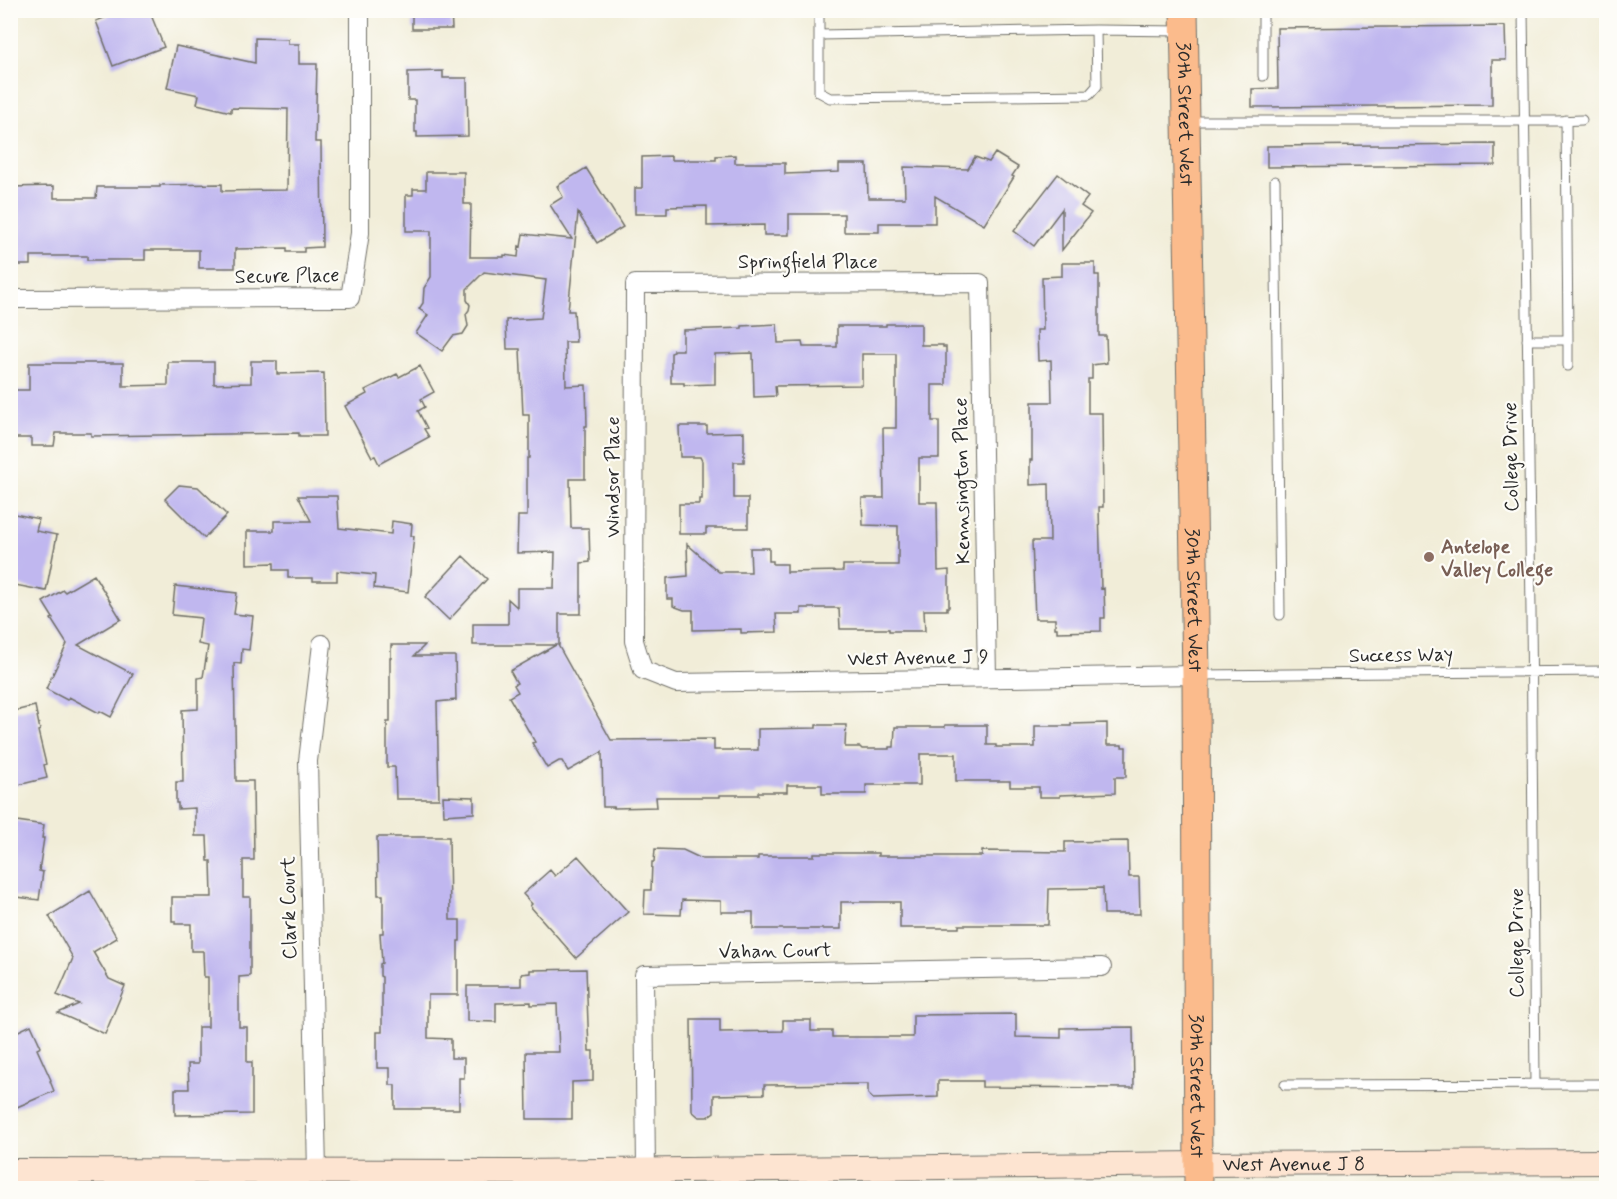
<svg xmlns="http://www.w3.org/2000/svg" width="1617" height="1199" font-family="Mynerve,sans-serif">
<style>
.building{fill:#c0b7ef}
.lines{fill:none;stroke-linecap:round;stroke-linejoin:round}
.lane-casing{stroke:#706f68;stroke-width:11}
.street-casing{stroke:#706f68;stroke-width:20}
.secondary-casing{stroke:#706f68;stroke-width:26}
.primary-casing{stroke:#706f68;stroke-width:29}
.lane{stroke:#fff;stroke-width:9}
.street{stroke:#fff;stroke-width:18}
.secondary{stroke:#fde4d1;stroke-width:24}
.primary{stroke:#fbbb8c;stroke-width:27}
.education-dot{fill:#8d6e63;stroke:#fdfcf7;stroke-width:2}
.labels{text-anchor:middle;stroke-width:4.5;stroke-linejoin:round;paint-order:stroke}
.street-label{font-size:20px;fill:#2b2b2b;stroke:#fdfcf7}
.education-label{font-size:20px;font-weight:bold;fill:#785e54;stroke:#fdfcf7;text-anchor:start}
</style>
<rect width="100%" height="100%" fill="#fdfcf7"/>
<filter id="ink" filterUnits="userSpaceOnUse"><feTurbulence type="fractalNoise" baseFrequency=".0167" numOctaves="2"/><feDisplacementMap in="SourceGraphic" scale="12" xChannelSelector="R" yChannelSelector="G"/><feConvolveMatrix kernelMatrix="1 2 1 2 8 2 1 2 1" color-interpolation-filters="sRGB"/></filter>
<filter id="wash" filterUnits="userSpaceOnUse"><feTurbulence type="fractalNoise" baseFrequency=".008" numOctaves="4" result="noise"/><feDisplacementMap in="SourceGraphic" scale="24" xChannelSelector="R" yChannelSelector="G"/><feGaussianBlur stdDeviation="1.35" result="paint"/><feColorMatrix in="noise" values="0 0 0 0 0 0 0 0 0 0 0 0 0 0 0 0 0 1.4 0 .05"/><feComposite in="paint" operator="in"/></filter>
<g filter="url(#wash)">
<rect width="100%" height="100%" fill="#f1edd8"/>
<g id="blocks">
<path class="building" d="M107,10H149L164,47L113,66L96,21L109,16Z
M412,10H451L452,29H412Z
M1505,26L1506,60H1492V105L1252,107V89L1278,88L1277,28Z
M255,38L288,39V44H299V64H317L315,142H321L322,247L304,248V252H287V248L235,249V268H199V250H145V260H87V256H31V265H10V187L54,186V198H96L97,187H160V185L222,184V191L287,190L288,109L231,108V112L197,104L199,95L167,88L176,46L255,63Z
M443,71V78H467L468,136L417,137V132H415V100H408V72Z
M1495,144V165L1267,167V146Z
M995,153L1018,167L1012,176L1014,177L984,225L935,196V223H879V232H844V214H789V235H764V225L707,226V206L667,207V214H635V188H642V157L671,156V160H716V156L735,155V163H785V174L839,172V164H867L868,198H905L904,167L968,169L975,157L989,162Z
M586,168L623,227L597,243L578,213L568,311H574L576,342H565L566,386L586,385L587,426H585V479H570L571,528H589L590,562L581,563V614H559V645H558L611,740L714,739V750H758V729L816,728V725H846L845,747H860L862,749H889V747H894L895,727H945V725H987V745H996V747H1035V726H1071V724L1107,723V745H1122V747H1126V777H1115V793L1060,795V797H1039V787H1010V781H956V754H920V785H866V794H822V785H787V792H758V795H720V797H656L657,807L614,808V807H603L602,752L568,771L562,761H559L547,768L532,743L535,742L509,697L518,692L514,685L517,683L510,671L556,645H473V624H508V599L517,607V588H554L555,552L517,553L518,516H527V458H529V415H523L520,349H507L506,320L541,318L546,280L484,272L467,289V300L470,305L469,310L466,314L468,326L463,334L453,336L442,351L416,333L428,315L419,309L423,303L424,288L431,277V231H406V195H413V189H426V172H464V204H471L470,257H504V255L518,257L519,246L521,247L523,234L572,239L550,205L563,197L557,186Z
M1058,174L1088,197L1081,206L1091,213L1062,250V209L1034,246L1014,231Z
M1062,263H1095V275H1099V336H1106L1107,363L1092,365V379H1088V413H1102L1103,507H1099L1101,589L1104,588L1105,618H1101V631L1057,632V628H1055V619H1035L1032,541H1050L1049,484L1030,485V460H1032V402H1052L1051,360L1038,361L1037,330H1043L1042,277L1062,276Z
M777,324L778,343L802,342L803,347H837V326H886V324H921V345H943V347H946V385H932V421H939V458H919V502H937L938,571L949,570V607H947V610H924L925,631H889V629H840L839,608H801V614H776L777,632L741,633V629L693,630V610H684L673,606V599H667V578L688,576L687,544L719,572H751L750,548H769V561H773V564H787V572L843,571V565H898V526L863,525L862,498H884L883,428H896V354H862V385L775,386L776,396L754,397L753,353L715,354V384L684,385V383H671V353L674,352V350H683V330L742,328V326Z
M251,361H277V374L324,373L325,436H299V433L91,436V433H56L54,446H31V438H10V390H29V363H123V386L168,385V362H214V384L251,383Z
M420,366L434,392L421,399L425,407L418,411L427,428L424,429L429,437L379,464L375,456L372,457L345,406L367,394L365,390L397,374L399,377Z
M679,426H707V433L744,432V462H734V498H748V528H706V534H679V504H699V499H702V461L700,457H680Z
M179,485L198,487L227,515L204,538L165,499Z
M298,496H337L339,528L391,534L392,521L412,524L411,536H414L408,592L374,588L375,575L337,571V581H313V578H288V570H274V563L247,564V531H274V521H311Z
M10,513L39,519L36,531L57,535L46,591L10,584Z
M463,556L487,579L449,620L425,597Z
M94,575L121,619L78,645L133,674L111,717L100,711L99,713L69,697L67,700L46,689L67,644L51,619L53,618L43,602L63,590L65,592Z
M175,586L237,593L234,614L253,616L249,650L242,649L241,664L234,663L236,781H253L254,860H243V897H250V976L239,977V1027H247V1062H252V1114L175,1115V1089H189L188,1064H198V1027H208V977H204L203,951H191V924H175V921H172V897H212L211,861H208L207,836H195V808L178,809V803H176V782H183L182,710L198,709V678L203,677L208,646L198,644L201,618L172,615Z
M391,645H425L414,656H455L456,700L437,702L439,799H396L395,767H387V722H390V658H391Z
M35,706L40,730L38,731L46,764L44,765L47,778L10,787V712Z
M443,796L474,797V813L444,815Z
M10,820L44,825L42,838H44L39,871L43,872L39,900L10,896Z
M377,837H449L450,920H460V941H458V995H428V1038L451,1039V1058H464V1078H459V1109H395V1085H390V1068H377V1032H382V977L380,976V964L382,963L380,933H383V895H378Z
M1128,841L1129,877H1139L1140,914H1104L1103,888L1049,889L1048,925H959V928H900V902H841V929H753V912H721V901L682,900L681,915L644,914L645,890H651L652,862H654L655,849L683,850L702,859H758V856H814V853H878V856H982V851L1065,852V842Z
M578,856L628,912L576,958L530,906L532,904L523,894L550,870L555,876Z
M90,891L117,938L93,952L109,979L125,986L105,1034L58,1013L79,1004L57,995L73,958L49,916Z
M586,969L589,1051H593V1081L572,1082V1119H527L526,1052H559L557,1004L531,1005V1002L496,1003V1022L467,1021V986H521V974L530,973V970Z
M1016,1014V1037L1061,1038V1028L1133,1027L1134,1088L982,1087V1081H938V1097L873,1099L868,1094V1084L764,1085V1094L714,1095V1112L707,1117H699L692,1111L691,1019H720V1032L783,1031V1020H811V1031H832V1037H913V1015Z
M31,1025L41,1047L37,1049L51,1080L50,1081L54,1091L10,1110V1035Z"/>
</g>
</g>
<g filter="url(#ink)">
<use href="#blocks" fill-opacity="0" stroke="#706f68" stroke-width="1.5"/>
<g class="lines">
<defs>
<path id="lane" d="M819,10V35L1096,30L1182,31
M1263,10V76
M1523,10L1531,612L1535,1084
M819,35V92L830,98L1089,95L1097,86L1096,30
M1188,121H1556L1582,120
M1275,181L1280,615
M1527,340H1568L1566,120
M1568,340V366
M1198,675L1606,671
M1285,1085L1606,1084"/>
<path id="street" d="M10,299L350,298L360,233V10
M987,678L980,283L635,284L634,641L643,670L676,683C849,680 1022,677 1196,675
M646,1171L644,975L1102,967
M317,1172L308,761L322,644"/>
<g id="secondary">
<path id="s1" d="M10,1171L518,1172L1198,1164L1606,1162"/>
</g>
<g id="primary">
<path id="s2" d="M1184,10L1196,675L1198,1188"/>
</g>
</defs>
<use href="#lane" class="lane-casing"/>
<use href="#street" class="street-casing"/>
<use href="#secondary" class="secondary-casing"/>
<use href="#primary" class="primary-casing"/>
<use href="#lane" class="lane"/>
<use href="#street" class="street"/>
<use href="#secondary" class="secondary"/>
<use href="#primary" class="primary"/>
</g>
</g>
<circle class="education-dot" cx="1429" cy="557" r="6"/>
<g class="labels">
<g class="street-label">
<text dy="7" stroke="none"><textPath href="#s2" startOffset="104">30th Street West</textPath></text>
<text x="808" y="268">Springfield Place</text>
<text transform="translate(287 275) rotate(-1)" y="7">Secure Place</text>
<text transform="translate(1510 457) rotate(-91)" y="7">College Drive</text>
<text transform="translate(612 477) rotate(-90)" y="7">Windsor Place</text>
<text transform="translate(961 481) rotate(-91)" y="7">Kennsington Place</text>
<text dy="7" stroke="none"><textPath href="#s2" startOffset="590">30th Street West</textPath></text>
<text transform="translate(1401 654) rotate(-1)" y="7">Success Way</text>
<text transform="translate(918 657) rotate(-1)" y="7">West Avenue J 9</text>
<text transform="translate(288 908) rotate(-91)" y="7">Clark Court</text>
<text transform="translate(1516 943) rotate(-90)" y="7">College Drive</text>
<text transform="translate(775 950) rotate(-1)" y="7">Vahan Court</text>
<text dy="7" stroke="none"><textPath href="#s2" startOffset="1076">30th Street West</textPath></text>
<text dy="7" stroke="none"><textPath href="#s1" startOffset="1284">West Avenue J 8</textPath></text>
</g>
<g class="education-label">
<text x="1441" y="553">Antelope<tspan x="1441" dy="23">Valley College</tspan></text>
</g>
</g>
<rect width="1617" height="1199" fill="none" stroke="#fdfcf7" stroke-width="36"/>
</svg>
